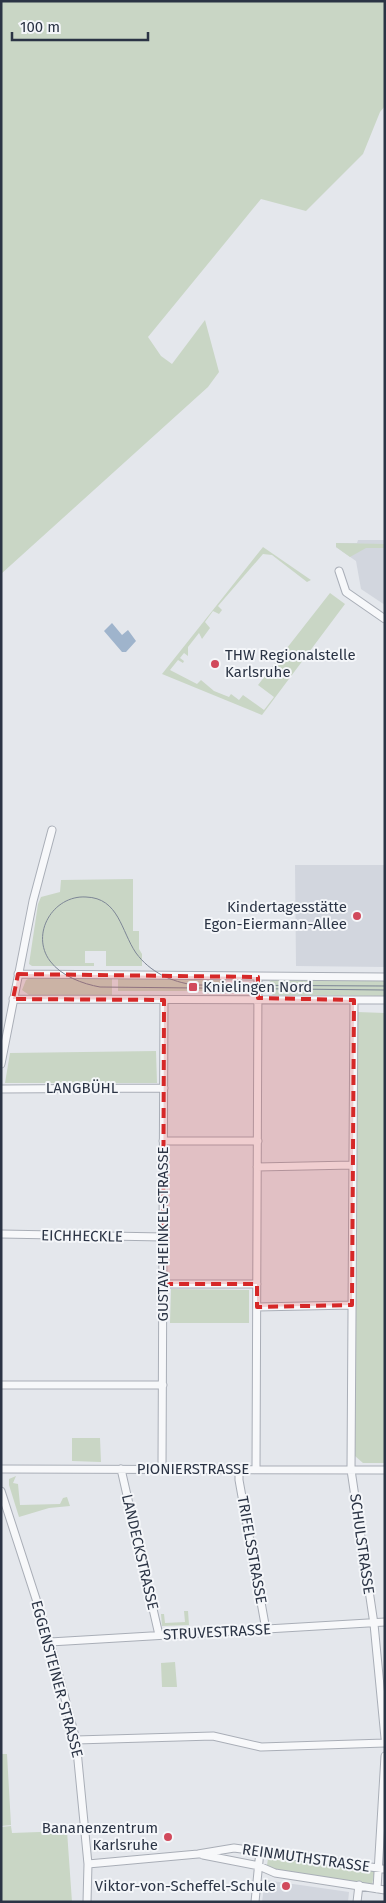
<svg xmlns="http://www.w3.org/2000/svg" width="386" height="1903" font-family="'Fira Sans',sans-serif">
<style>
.built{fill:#d2d6de}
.green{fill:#c9d6c5}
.water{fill:#9fb4cc}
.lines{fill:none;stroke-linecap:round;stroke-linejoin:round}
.street-casing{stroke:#a9aeb7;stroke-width:9}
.street{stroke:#f7f8fa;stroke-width:7}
.tram{stroke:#7d8696;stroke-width:1}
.marked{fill:#d62828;fill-opacity:0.2;stroke:#d62828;stroke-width:4;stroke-dasharray:10 6;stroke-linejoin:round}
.poi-dot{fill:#d1495b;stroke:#f4f6f9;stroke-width:2}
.labels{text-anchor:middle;stroke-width:4;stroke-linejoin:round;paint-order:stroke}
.poi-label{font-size:15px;fill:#2b3445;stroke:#f4f6f9;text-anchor:end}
.street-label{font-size:15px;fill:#2b3445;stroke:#f4f6f9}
</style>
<rect width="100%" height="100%" fill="#e4e7ec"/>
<path class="built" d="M358,540H385V605L361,589L356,561L336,547V543H357Z
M295,865H385V967L296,966Z
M265,1880L349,1892L348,1902H262Z"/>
<path class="green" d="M1,1H385V106L380,112L363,154L306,211L261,199L148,337L161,356L172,364L205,320L219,372L208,387L1,574Z
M336,543L385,544V548H366L350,557L336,547Z
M263,547L311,580L307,582L272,555L263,554L218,606L222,610L219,614L213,611L205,622L210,628L202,639L199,633L188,647V656L184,653L180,658L184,661L183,663L178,660L170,670L197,684L201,680L214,691L229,697L231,694L239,700L243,695L264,710L274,697L258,685L330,593L345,604L262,715L162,674Z
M133,879V931H139V949L142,954V966H106V951H85V963H94V966H32L29,964L38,904L41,897L60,892L61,880Z
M30,978H112V996L29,995L22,990L26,980Z
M118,979H226V983H240V991H118Z
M273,979H385V996L273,995L267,991L268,983Z
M357,1012L385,1013V1463H363L355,1456Z
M156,1051L157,1083H5L10,1053Z
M171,1289L249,1290V1323H170Z
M72,1438H100L101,1462L72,1461Z
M16,1476L13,1483L18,1484L20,1505L60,1504L63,1498L67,1497L70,1506L49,1508L19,1517L9,1485V1479Z
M184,1611H188L189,1625L162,1626L161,1614H164L165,1623L185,1622Z
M175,1662L177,1687H162L161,1663Z
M1,1754H7L11,1825L1,1826Z
M11,1826L12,1833L67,1831L72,1902H1V1827Z
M278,1855L375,1869L372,1885L276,1872L267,1865L268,1859Z"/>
<path class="water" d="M112,623L122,635L128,630L136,641L126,652H122L104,631Z"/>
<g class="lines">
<defs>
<path id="street" d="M339,571L346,592L385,619
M18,974L385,977
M13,999L385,1000
M354,1000L351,1470L374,1624L385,1738
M1,1064L33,901L52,830
M1,1089L164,1088
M163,1141H258
M257,1167L353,1165
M1,1234L163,1237
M163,1284H257
M257,1307L352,1305
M1,1385H163
M1,1469L385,1470
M121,1469L159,1635
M162,1469L164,1000
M239,1470V1480L266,1630
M256,1470L258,977
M1,1491L50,1642L76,1740L88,1864L87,1902
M50,1642L385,1622
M76,1740L213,1736L261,1747L385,1743
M203,1855L259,1866L275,1873L385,1890
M88,1864L198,1854L234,1848L385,1869
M377,1889L385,1756
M255,1902L260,1851
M357,1902L359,1885"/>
</defs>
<use href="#street" class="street-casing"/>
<use href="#street" class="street"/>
<path class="tram" d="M385,986L195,985C171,982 150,972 136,953C121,931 119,898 86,897C53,895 30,934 50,961C61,976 83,984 100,987L385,990"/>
</g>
<path class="marked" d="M18,974L258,977V998L354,1000L352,1305L257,1307V1284H163L164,1000L13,999Z"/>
<g class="poi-dot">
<circle cx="215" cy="664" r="5"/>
<circle cx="357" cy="916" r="5"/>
<rect x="188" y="982" width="10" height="10" rx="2.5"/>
<circle cx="168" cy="1837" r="5"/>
<circle cx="286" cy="1886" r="5"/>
</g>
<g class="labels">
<g class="poi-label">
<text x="225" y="660" text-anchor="start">THW Regionalstelle<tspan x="225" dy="17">Karlsruhe</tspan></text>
<text x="347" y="912">Kindertagesstätte<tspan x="347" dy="17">Egon-Eiermann-Allee</tspan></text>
<text x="203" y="992" text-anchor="start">Knielingen Nord</text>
<text x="158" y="1833">Bananenzentrum<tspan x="158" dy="17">Karlsruhe</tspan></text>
<text x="276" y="1891">Viktor-von-Scheffel-Schule</text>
</g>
<g class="street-label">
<text x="82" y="1093">LANGBÜHL</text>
<text transform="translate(163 1234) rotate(-90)" y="5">GUSTAV-HEINKEL-STRASSE</text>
<text transform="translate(82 1236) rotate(1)" y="5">EICHHECKLE</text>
<text x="193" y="1474">PIONIERSTRASSE</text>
<text transform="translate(362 1544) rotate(82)" y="5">SCHULSTRASSE</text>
<text transform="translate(252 1550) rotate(80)" y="5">TRIFELSSTRASSE</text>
<text transform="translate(140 1552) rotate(77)" y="5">LANDECKSTRASSE</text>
<text transform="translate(217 1632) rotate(-3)" y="5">STRUVESTRASSE</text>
<text transform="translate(57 1679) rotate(75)" y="5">EGGENSTEINER STRASSE</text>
<text transform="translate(306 1858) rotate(8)" y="5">REINMUTHSTRASSE</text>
</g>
</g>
<rect width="386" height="1903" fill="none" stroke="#2b3445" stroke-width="5"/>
<path d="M12 32v8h136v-8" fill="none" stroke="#2b3445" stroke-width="2.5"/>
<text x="20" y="32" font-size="15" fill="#2b3445" stroke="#f4f6f9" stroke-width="4" paint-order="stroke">100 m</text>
</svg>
